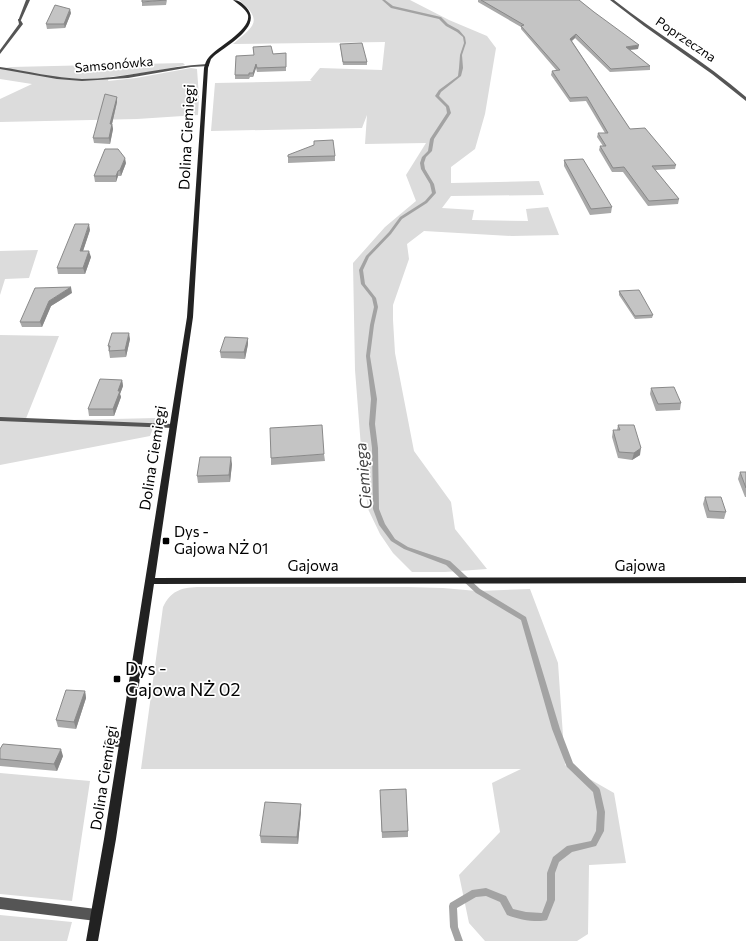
<svg xmlns="http://www.w3.org/2000/svg" width="746" height="941" font-family="Commissioner,sans-serif">
<style>
.green{fill:#dcdcdc}
.lines{fill:none;stroke-linecap:round;stroke-linejoin:round}
.stream{fill:#a3a3a3;fill-rule:evenodd}
.lane{fill:#555;fill-rule:evenodd}
.street{fill:#555;fill-rule:evenodd}
.secondary{fill:#222;fill-rule:evenodd}
.wall{fill:#a9a9a9}
.shaded-wall{fill:#898989}
.building{fill:#c4c4c4;stroke:#898989}
.poi-dot{fill:#000;stroke:#fff;stroke-width:1.5}
.labels{text-anchor:middle;stroke-width:3.5;stroke-linejoin:round;paint-order:stroke}
.far-street-label{font-size:13px;fill:#000;stroke:#fff}
.street-label{font-size:15px;fill:#000;stroke:#fff}
.poi-label{font-size:15px;fill:#000;stroke:#fff;text-anchor:start}
.water-label{font-size:16px;font-style:italic;fill:#444;stroke:#fff}
.near-poi-label{font-size:18px;fill:#000;stroke:#fff;text-anchor:start}
</style>
<rect width="100%" height="100%" fill="#fff"/>
<path class="green" d="M239,0H410L449,20L487,36L496,48L485,114L475,149L451,167V183L539,181L544,195L451,196L442,208L474,210L472,220L528,221L526,209L548,207L559,235L512,236L424,231L407,244L409,259L393,305V320L395,353L414,451L451,502L455,529L487,569L445,572H412L393,553L380,534L368,509L363,473L355,370L353,263L385,227L416,201L406,175L426,143L365,144L367,115L362,128L211,131L215,83L312,81L310,80L320,68L382,70L385,42L233,44C254,26 264,21 239,0Z
M183,63L185,65L150,72L109,77L108,81L136,78L191,68L197,69L199,97L198,115L137,119L0,122V99L32,84L0,79V69L11,67Z
M38,250L29,278L5,279L0,295V251Z
M0,335L59,336L25,421L157,418L150,436L0,465Z
M197,587H408L443,588L477,591L530,589L558,663L565,765L614,793L626,863L589,865L588,934L577,941H485L469,923L459,875L500,832L492,783L521,769H141L163,607C171,591 180,588 197,587Z
M0,773L90,781L72,901L0,894Z
M0,915L72,922L67,941H0Z"/>
<g class="lines">
<path class="stream" d="M382,0H385L393,6L441,17L448,24L459,30L465,37L466,43L462,55L463,68L461,76L441,92L439,96L449,106L451,113L434,139L432,151L426,157L424,163L425,169L434,184L436,193L427,203L402,219L391,234L369,257L363,270L365,284L376,298L378,307L374,325L370,356L377,399L375,424L378,448L379,509L385,524L395,539L408,547L450,561L480,589L526,617L560,729L573,763L599,788L600,790L605,812L604,831L596,846L572,852L559,862L555,873V900L547,920C537,923 517,919 507,915L500,902L486,896L476,897L457,908L458,927L463,941H455L450,927L449,906L450,903L472,890L486,888L506,896L513,909L526,912L542,913L547,900V873L553,857L567,846L591,841L596,831L597,812L593,792L567,767L566,765L552,729L521,620L476,593L446,565L404,549L391,541L379,525L373,509L372,448L369,424L371,399L366,356L370,325L374,307L372,298L361,284L359,270L366,256L389,232L400,217L425,201L432,193L430,184L421,169L420,163L422,157L428,151L430,139L447,113L446,107L435,96L439,90L458,76L459,68L460,55L464,43L463,37L457,32L446,26L439,19L391,8Z"/>
<path class="lane" d="M26,0H30L21,20L18,21Z
M125,738L129,739L130,742L129,745C122,747 112,748 105,746L104,743L105,740Z
M0,897L96,909L100,911L102,915L100,919L96,921L0,909Z"/>
<path class="street" d="M610,0H614C657,34 705,61 746,97V101L712,74L644,26Z
M18,19H20L23,24L0,54V50L19,24Z
M207,64L209,65V66L191,67L128,78L82,81L57,79L0,69V67C27,71 55,78 82,79C124,79 165,66 207,64Z
M0,417L173,424L177,426L173,428L0,421Z"/>
<path class="secondary" d="M233,0C239,0 242,3 246,7C264,26 227,45 214,56L211,59L208,68L193,317L155,578L746,577V583L154,584L116,839L98,941H86L104,839L187,317L204,68C205,64 206,60 209,57C217,47 251,30 248,15C246,9 238,4 233,0Z"/>
</g>
<path class="wall" d="M167,0L166,5L142,6V2Z
M478,0H579L638,49L630,50L650,66V70L610,72L575,38L572,41L630,129L676,165L675,169L655,170L679,199L678,204L648,206L623,172H612L599,150L600,146H603L597,137L598,133H605L586,101L570,102L551,75L552,71H557L521,29V27L478,2Z
M71,13L65,28L47,29L46,24Z
M340,44L367,62V65H343Z
M253,47L273,54L286,53V71L257,72L256,68L253,77H250L249,79H235V75L254,55Z
M117,97V102L112,124L113,129L110,144L94,143L93,138Z
M288,155L335,156V161L288,163Z
M564,160L612,207L611,213L590,215L564,166Z
M126,163L121,176H118L116,182H95L94,176Z
M90,230L83,251L91,257L85,274H58L57,268Z
M619,291L653,315L652,318L635,319L619,295Z
M72,293L51,306L42,327H22L20,322Z
M130,339L126,357L110,358L108,346Z
M248,344L245,359L221,358L220,352Z
M122,380L123,386L120,394L121,397L114,416H89L88,409Z
M651,388L681,403L680,410L656,411L650,394Z
M618,425L640,455L632,460L618,458L612,437L613,430H617Z
M324,454L325,461L271,465V458Z
M232,464L230,482L198,483L197,476Z
M740,472H746V497H745L738,479Z
M705,497L726,512L724,519L707,518L703,504Z
M85,691L86,698L76,729L58,727L56,720Z
M0,749L63,756L57,771L0,766Z
M380,795L408,831V837L382,838Z
M301,804V811L298,844L261,843L260,836Z"/>
<path class="shaded-wall" d="M70,9L71,13L65,28L64,24Z
M576,34L575,38L570,42V39Z
M639,45L638,49L625,50L626,47Z
M256,64V68L253,77V73Z
M117,97V102L112,124L113,129L110,144L109,138L110,124Z
M125,158L126,163L121,176L120,170Z
M118,171V176L116,182V176Z
M89,224L90,230L81,257L80,251Z
M89,251L91,257L85,274L83,268Z
M71,287L72,293L51,306L42,327L40,322L49,301Z
M129,333L130,339L126,357L125,350Z
M248,338V344L245,359L244,352Z
M122,380L123,386L120,394L121,397L114,416L113,409L118,391Z
M641,448L640,455L632,460L634,453Z
M231,457L232,464L230,482L229,475Z
M85,691L86,698L76,729L74,722Z
M61,749L63,756L57,771L54,764Z
M301,804V811L298,844L297,837Z"/>
<path class="building" d="M142,0H166L142,2Z
M481,0H579L594,12L639,45L626,47L650,66L611,69L576,34L570,39L630,129L645,128L676,165L652,166L679,199L649,201L624,167L613,168L600,146H606L598,133H608L587,97L570,98L552,71L560,70L521,26L524,25Z
M55,5L70,9L64,24H46Z
M362,43L367,62H343L340,44Z
M271,46L273,54L286,53V67L257,68L256,64L253,73H249V75H235L236,56L254,55L253,47Z
M105,94L117,97L110,124H112L109,138H93Z
M333,140L335,156L288,157V155L314,145V141Z
M105,149H118L125,158L120,170L118,171L116,176H94Z
M583,159L612,207L591,209L564,160Z
M75,224H89L80,251H89L83,268H57Z
M71,287L49,301L40,322H20L35,288Z
M639,290L653,315L635,316L619,291Z
M112,333H129L125,350L109,351L110,346H108Z
M225,337L248,338L244,352H220Z
M100,379L122,380L118,391H120L113,409H88Z
M674,387L681,403L658,404L651,388Z
M322,425L324,454L271,458L270,428Z
M618,425H634L641,448L634,453L619,452L613,430H620Z
M200,457H231L229,475L197,476Z
M740,472H746V488Z
M705,497H721L726,512L709,511Z
M66,690L85,691L74,722L56,720Z
M3,744L61,749L54,764L0,759V749Z
M406,789L408,831L382,832L380,790Z
M265,802L301,804L297,837L260,836Z"/>
<g class="poi-dot">
<rect x="162" y="537" width="8" height="8" rx="2"/>
<rect x="113" y="675" width="8" height="8" rx="2"/>
</g>
<g class="labels">
<g class="far-street-label">
<text transform="translate(686 39) rotate(34)" y="5">Poprzeczna</text>
<text transform="translate(114 64) rotate(-5)" y="5">Samsonówka</text>
</g>
<g class="street-label">
<text transform="translate(187 137) rotate(-87)" y="5">Dolina Ciemięgi</text>
<text transform="translate(153 458) rotate(-81)" y="5">Dolina Ciemięgi</text>
<text x="313" y="571">Gajowa</text>
<text x="640" y="571">Gajowa</text>
<text transform="translate(104 778) rotate(-81)" y="5">Dolina Ciemięgi</text>
</g>
<g class="poi-label">
<text x="174" y="537">Dys -<tspan x="174" dy="17">Gajowa NŻ 01</tspan></text>
</g>
<g class="water-label">
<text transform="translate(363 476) rotate(-95)" y="6">Ciemięga</text>
</g>
<g class="near-poi-label">
<text x="125" y="675">Dys -<tspan x="125" dy="21">Gajowa NŻ 02</tspan></text>
</g>
</g>
</svg>
